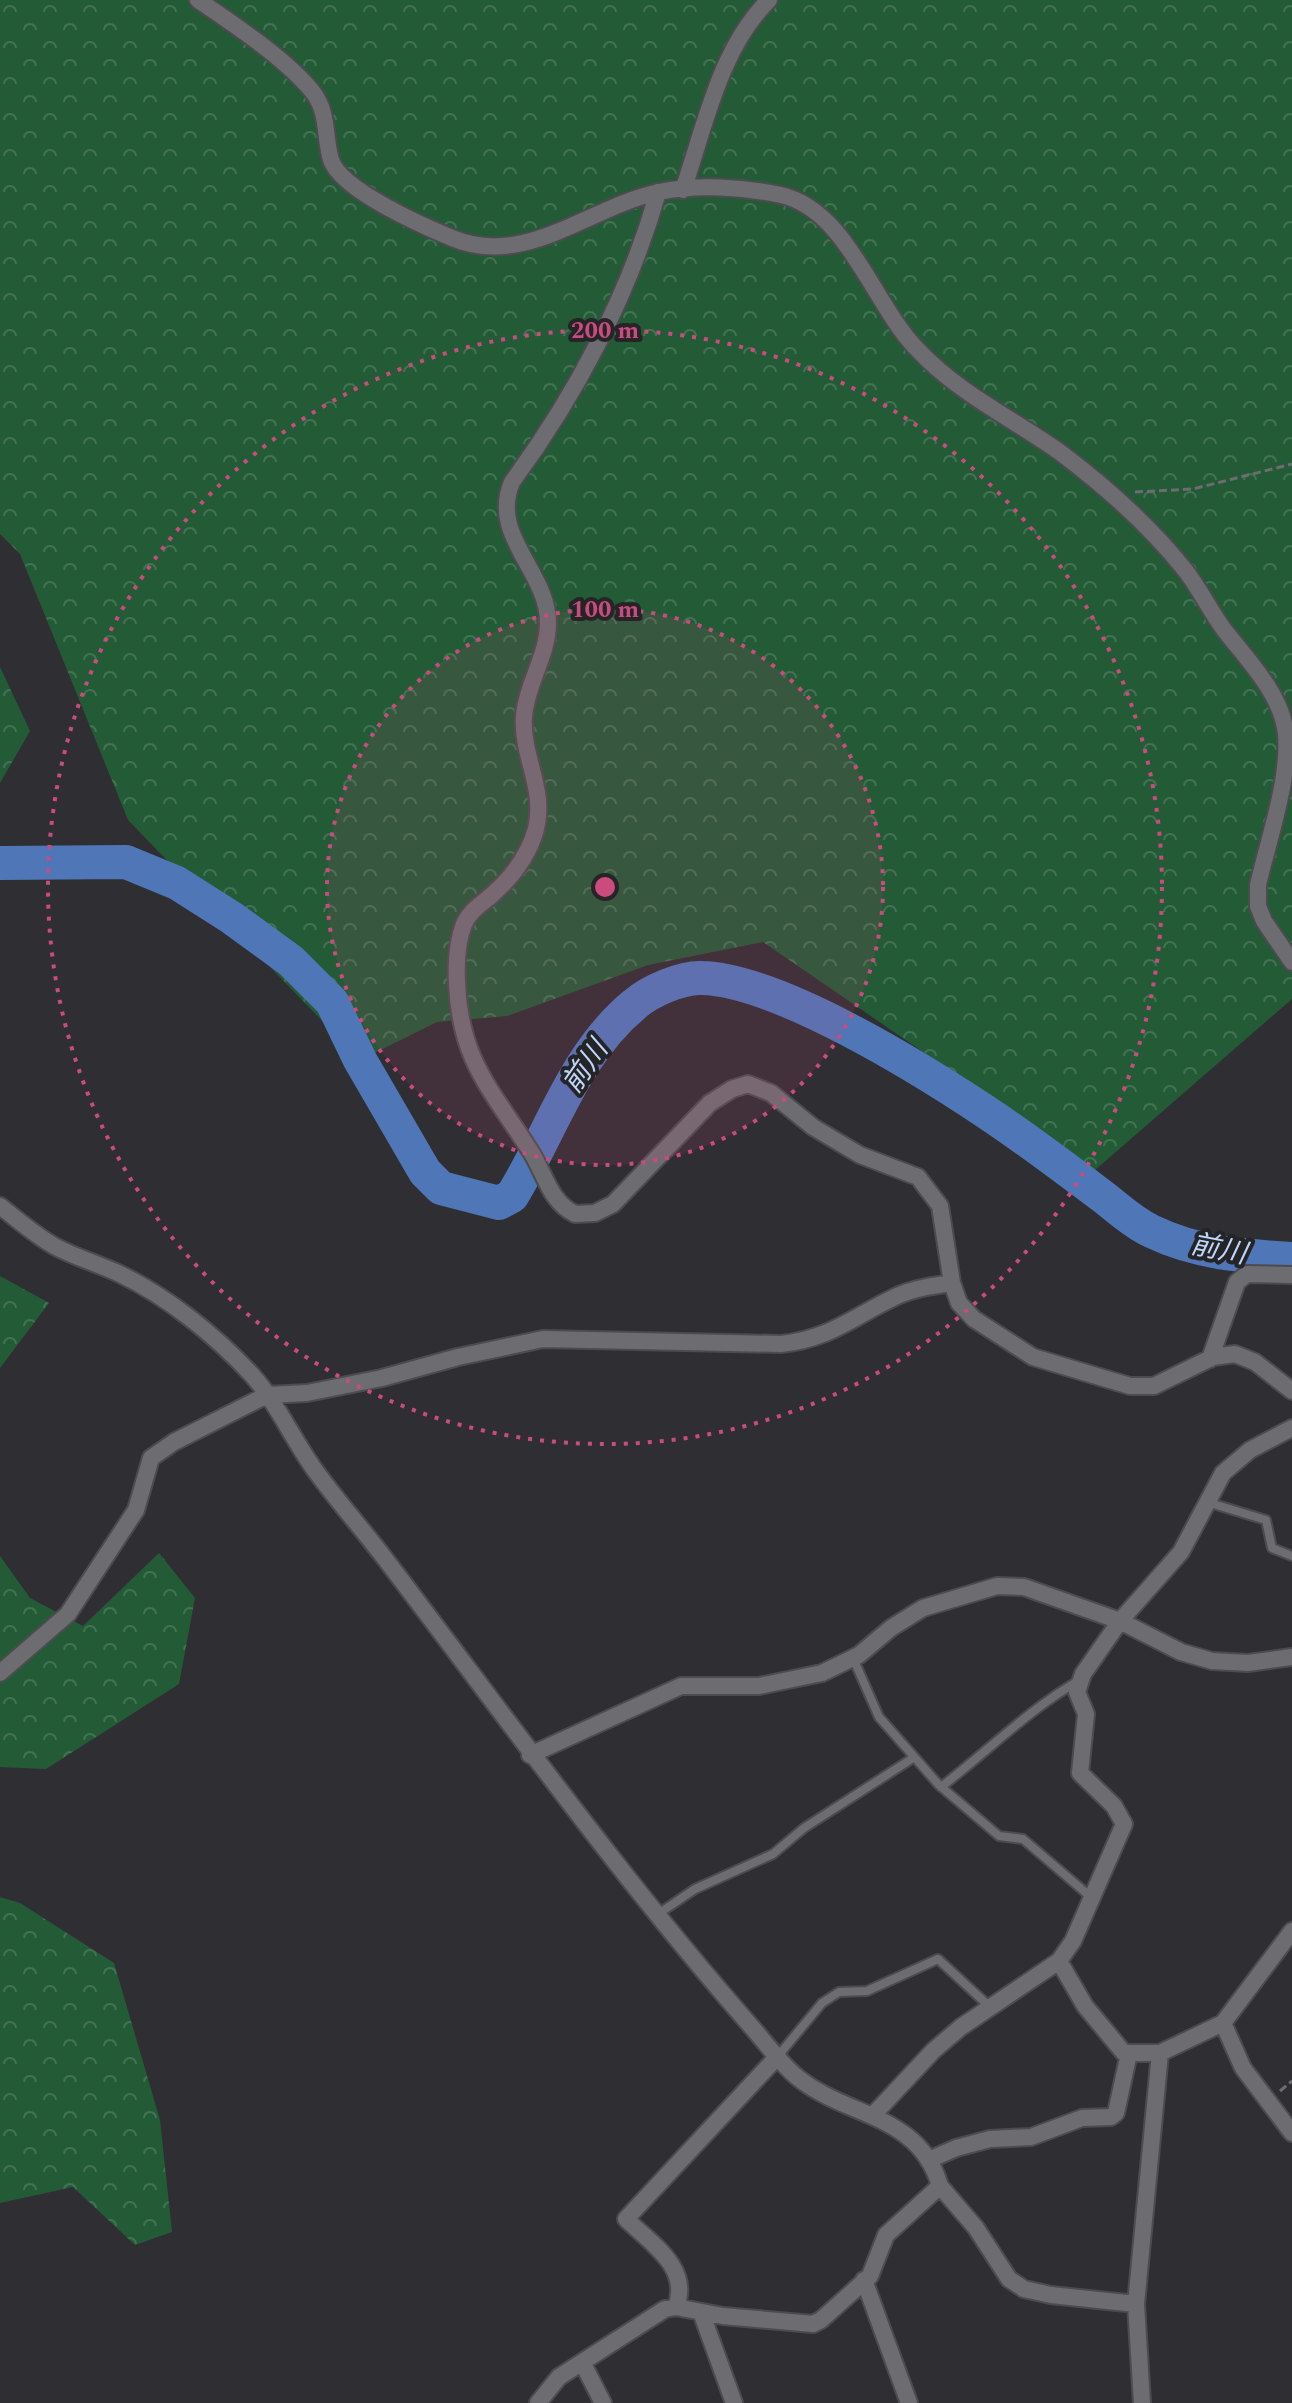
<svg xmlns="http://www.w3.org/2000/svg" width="1292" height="2403" font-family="Spectral,'Noto Sans JP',serif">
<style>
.forest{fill:url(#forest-crowns)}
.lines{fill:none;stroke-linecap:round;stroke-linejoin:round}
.river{stroke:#4f76b7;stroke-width:34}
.lane-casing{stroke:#4c4c4f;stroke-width:12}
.street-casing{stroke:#4c4c4f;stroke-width:20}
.path{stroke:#6d6c70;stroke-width:3;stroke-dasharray:8 4;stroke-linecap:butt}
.lane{stroke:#6d6d71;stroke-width:8}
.street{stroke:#6d6d71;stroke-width:16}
.ring{fill:none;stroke:#ca4b7e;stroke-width:4;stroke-dasharray:4 8}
.labels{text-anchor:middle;stroke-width:8;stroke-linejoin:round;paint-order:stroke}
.water-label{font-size:28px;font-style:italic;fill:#c0d7fb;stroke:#252528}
.centre{fill:#ca4b7e;stroke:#252528;stroke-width:4}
.ring-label{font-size:24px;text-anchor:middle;font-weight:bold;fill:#ca4b7e;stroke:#252528;stroke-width:8;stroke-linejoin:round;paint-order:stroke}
</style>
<defs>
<pattern id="forest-crowns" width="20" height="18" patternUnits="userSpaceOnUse" patternTransform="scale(2)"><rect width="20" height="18" fill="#235b37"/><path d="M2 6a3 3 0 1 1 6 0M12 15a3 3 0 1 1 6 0" fill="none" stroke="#437254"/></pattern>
</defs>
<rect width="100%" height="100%" fill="#2f2e32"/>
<path class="forest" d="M0,0H1292V999L1095,1170L763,942L648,965L507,1016L437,1022L360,1060L128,820L20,554L0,534Z
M0,667L30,731L0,783Z
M0,1276L49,1303L0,1368Z
M159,1553L195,1598L179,1684L46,1769L0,1767V1556L30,1598L83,1626Z
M0,1897L20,1903L114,1963L160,2120L172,2232L135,2245L73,2187L0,2203Z"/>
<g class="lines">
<path class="river" d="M0,863L126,862L177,883L232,918L291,961L332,1002L360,1060L425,1172L441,1188L499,1203L512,1196C552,1131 574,1054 635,1004C650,991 682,977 702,978C779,980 923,1070 989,1114C1028,1140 1065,1168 1102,1196C1118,1208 1132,1222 1151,1231C1196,1253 1242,1256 1292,1259"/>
<defs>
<path id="lane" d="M1210,1503L1266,1520L1272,1548L1292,1556
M853,1658L879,1717L939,1785L999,1836L1023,1839L1092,1898
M941,1787C988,1751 1029,1709 1080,1680
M658,1914L695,1889L773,1854L804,1828L913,1758
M778,2056L822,2003L839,1992L867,1991L938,1959L990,2007"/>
<path id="street" d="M198,0C233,24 285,58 312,91C329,112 324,136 331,160C341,190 423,226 452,238C525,269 591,206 659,192C697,184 743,187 781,195C847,210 873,304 917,349C959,394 1012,418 1061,453C1106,487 1150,526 1185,570C1200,589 1210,611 1225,631C1248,660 1282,695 1286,734C1290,779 1268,841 1258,885V906L1264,921L1292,962
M683,190C705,126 720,48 769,0
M658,192C629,295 576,395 512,482C489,536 548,571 548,623C548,655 527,683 524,716C521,756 546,788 536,829C529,854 512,877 493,894C482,904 471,909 464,924C457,942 456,964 457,983C460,1061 492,1090 531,1152C545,1174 550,1202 575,1214L595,1213L613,1204L710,1103L732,1089L748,1084L771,1093L813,1127L860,1155L918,1177L940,1206L952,1283L959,1303L974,1319L1033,1357L1130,1386H1154L1213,1357L1235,1354L1255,1362L1292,1391
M0,1206C18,1220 36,1236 56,1247C77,1258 99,1264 120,1274C168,1297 216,1336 252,1375C278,1404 294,1442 317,1473C339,1503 364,1531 386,1560C506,1717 620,1877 750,2025C765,2042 780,2063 797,2077C847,2118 919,2113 940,2186L886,2235L870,2276L821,2320L813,2324L723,2316L676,2307L665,2309L559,2377L538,2403
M1210,1359L1237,1282L1247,1274L1292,1275
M0,1673L68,1614L136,1510L151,1458L174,1442L267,1395L307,1393L382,1378L458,1357L543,1339L781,1344C830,1339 854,1316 897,1296C914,1288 933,1286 952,1283
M530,1755L681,1686H759L822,1673L859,1655L891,1628L923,1608L997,1586L1024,1587L1120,1621L1181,1652L1212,1661L1248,1663L1292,1657
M1059,1961L1085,2006L1124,2053H1160L1223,2023L1292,1931
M1223,2023L1243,2068L1292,2133
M875,2113L933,2051L961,2027L1059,1961L1073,1941L1124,1824L1114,1806L1080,1773L1086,1714L1077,1692L1083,1674L1120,1621L1181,1552L1223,1473L1250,1450L1292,1428
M929,2160L956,2148L990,2139L1031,2137L1082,2118L1111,2117L1116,2113L1129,2053
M940,2186L976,2228L1009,2279L1024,2289L1051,2295L1136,2304
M864,2280L909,2403
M676,2307C691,2268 652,2244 626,2219L778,2056
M701,2312L734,2403
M582,2362L603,2403
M1142,2403L1136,2304L1160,2053"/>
</defs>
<use href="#lane" class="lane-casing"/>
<use href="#street" class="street-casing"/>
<path class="path" d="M1135,492L1193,489L1292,464
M1280,2091L1292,2081"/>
<use href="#lane" class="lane"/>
<use href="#street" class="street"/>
</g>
<circle cx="605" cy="887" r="278" fill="#ca4b7e" fill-opacity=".12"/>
<g class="ring">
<circle cx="605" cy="887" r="278"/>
<circle cx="605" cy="887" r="557"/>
</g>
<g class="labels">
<g class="water-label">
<text transform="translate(584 1066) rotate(-55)" y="10">前川</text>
<text transform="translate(1219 1248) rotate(11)" y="10">前川</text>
</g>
</g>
<circle cx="605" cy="887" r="12" class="centre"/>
<g class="ring-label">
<text x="605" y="338">200 m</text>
<text x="605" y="617">100 m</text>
</g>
</svg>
